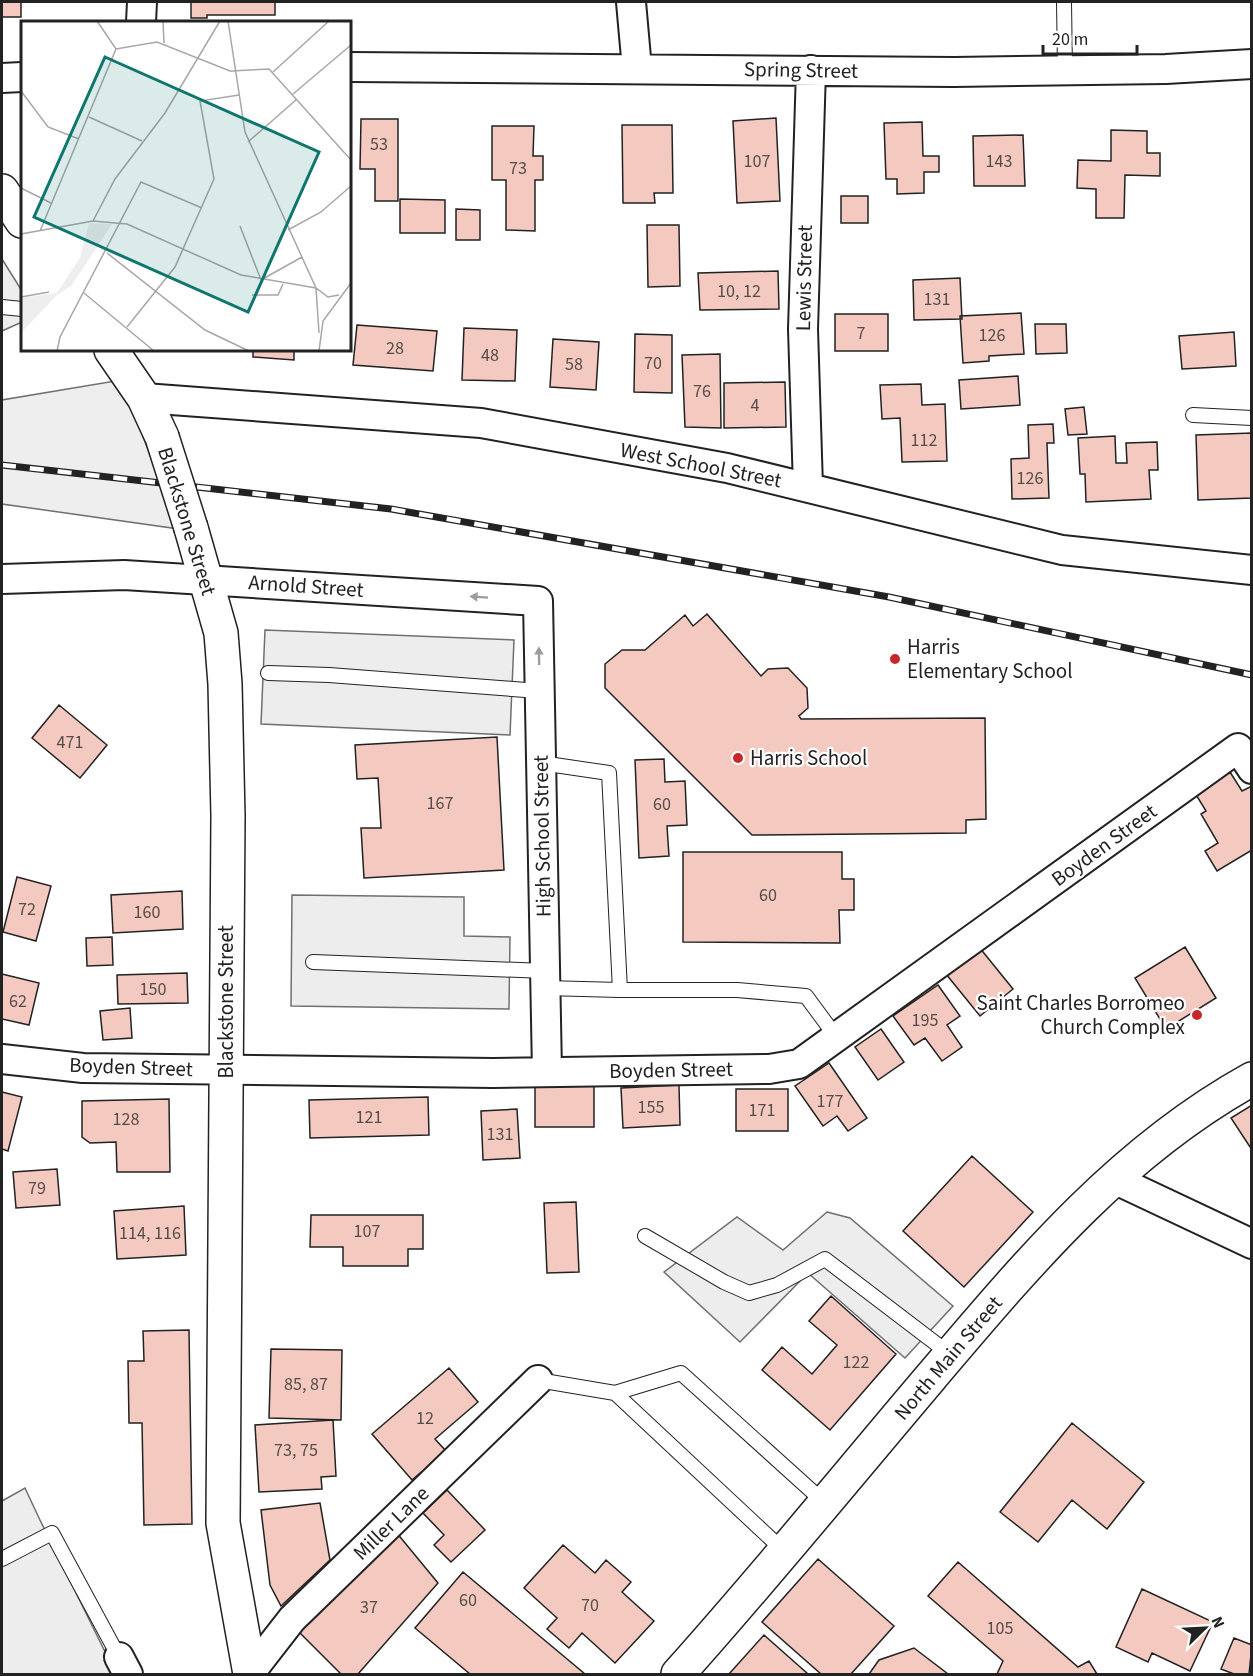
<svg xmlns="http://www.w3.org/2000/svg" width="1253" height="1676" font-family="'Source Sans 3',sans-serif">
<style>
.green{fill:#eee;stroke:#6f6f6f;stroke-width:1.5}
.parking{fill:#ededed;stroke:#6f6f6f;stroke-width:1.5}
.building{fill:#f3c9c0;stroke:#222;stroke-width:1.5}
.lines{fill:none;stroke-linecap:round;stroke-linejoin:round}
.service-casing{stroke:#222;stroke-width:16}
.minor-casing{stroke:#222;stroke-width:32}
.tertiary-casing{stroke:#222;stroke-width:36}
.service{stroke:#fff;stroke-width:14}
.minor{stroke:#fff;stroke-width:28}
.tertiary{stroke:#fff;stroke-width:33}
.rail-casing{stroke:#222;stroke-width:7}
.rail{stroke:#fff;stroke-width:4.5;stroke-dasharray:14;stroke-linecap:butt}
.tertiary-bridge-casing{stroke:#222;stroke-width:36;stroke-linecap:butt}
.tertiary-bridge{stroke:#fff;stroke-width:33}
.oneway{fill:#9c9c9c}
.poi-dot{fill:#c62828;stroke:#fff;stroke-width:2}
.labels{text-anchor:middle;stroke-width:4.5;stroke-linejoin:round;paint-order:stroke}
.number-label{font-size:18px;fill:#564c4a}
.street-label{font-size:21px;fill:#222;stroke:#fff}
.poi-label{font-size:21px;fill:#222;stroke:#fff;text-anchor:start}
.inset-road{fill:none;stroke:#a7a7a7;stroke-width:1.5}
.view{fill:#0f766e;fill-opacity:0.15;stroke:#0f766e;stroke-width:3}
.inset-edge{fill:none;stroke:#222;stroke-width:3}
</style>
<rect width="100%" height="100%" fill="#fff"/>
<path class="green" d="M121,380L179,529L2,504V400Z"/>
<path class="parking" d="M2,259L22,291V322L2,331Z
M265,630L514,640L510,735L261,724Z
M292,895L464,897V936L510,937L509,1009L291,1006Z
M827,1212L850,1218L953,1306L905,1358L808,1273L740,1342L664,1272L737,1217L783,1250Z
M25,1488L39,1518L116,1674H2V1501Z"/>
<path class="building" d="M2,2H21V17H2Z
M191,2H275V15H207V18H191Z
M776,118L780,201L737,203L733,121Z
M361,119H398V201H375V169H360Z
M922,122L923,156H939V172H924V193L897,194V179H886L884,123Z
M622,125H672L673,193H654L655,203H623Z
M492,126H534L533,156H543V180H535V231L506,230V180H492Z
M1111,130L1147,131V153H1160V176L1125,175L1124,218H1096V189L1077,188L1078,160L1111,161Z
M1023,135L1025,186H974L973,136Z
M841,196H868V223H841Z
M400,199L445,200V233H400Z
M456,209L480,210V240H456Z
M647,225H679L680,286L648,287Z
M778,271L779,309L700,310L698,273Z
M960,278L962,319L914,320L913,280Z
M1021,313L1024,354L989,356V361L963,363L960,316Z
M835,314H888V351H835Z
M1035,324H1066L1067,353L1036,354Z
M357,325L437,331L433,371L353,365Z
M464,328L517,330L515,381L462,380Z
M1234,332L1236,366L1182,369L1179,336Z
M635,334L672,335V393L634,392Z
M553,339L599,342L596,390L550,387Z
M253,350H294V360L253,357Z
M720,354L721,428L685,427L682,355Z
M1018,376L1020,405L961,409L959,380Z
M785,382L786,427L724,428V383Z
M921,384L922,405L945,404L947,461L902,462L900,418L882,419L880,385Z
M1084,407L1087,434L1068,435L1065,409Z
M1053,424L1054,443H1047L1049,498L1012,499L1011,459L1029,458L1028,425Z
M1252,433V498L1198,500L1196,435Z
M1115,436L1116,463H1127L1126,443L1157,442L1158,470H1149L1151,499L1086,502L1085,474H1080L1078,438Z
M707,614L761,676L768,669L788,668L807,688L808,708L799,716L801,719L985,718L986,819L966,820V833L752,835L605,688V664L622,650H645L685,615L693,626Z
M59,705L107,745L80,778L32,738Z
M497,737L504,870L364,878L361,828H381L378,778L357,779L355,745Z
M664,759L665,782L685,781L687,825L667,826L669,856L639,858L635,760Z
M1230,772L1242,791L1252,786V850L1217,871L1205,851L1218,843L1201,814L1206,811L1195,793Z
M683,852H842V879H854V910H839L840,943L683,942Z
M17,877L51,886L36,941L3,932Z
M182,891L183,929L113,933L111,895Z
M112,937L113,965L87,966L86,938Z
M979,947L1013,989L980,1016L946,974Z
M1185,947L1216,998L1166,1029L1135,978Z
M187,973L188,1003L118,1004L117,975Z
M2,974L39,983L29,1025L2,1019Z
M938,985L960,1016L947,1025L962,1047L942,1061L925,1038L914,1045L893,1016Z
M130,1008L132,1038L103,1040L100,1011Z
M881,1029L904,1062L878,1080L855,1047Z
M829,1063L867,1118L848,1131L837,1116L823,1126L795,1086Z
M594,1082V1127H535V1083Z
M679,1085L680,1125L623,1128L621,1088Z
M736,1089H788V1131H736Z
M2,1092L22,1097L8,1151L2,1149Z
M428,1097L429,1135L310,1138L309,1100Z
M169,1099L170,1172H117L116,1142L90,1143L82,1137V1101Z
M1252,1105V1150L1231,1118Z
M517,1109L520,1158L483,1160L481,1111Z
M972,1156L1033,1212L964,1287L903,1231Z
M57,1169L60,1205L16,1208L13,1172Z
M576,1202L579,1272L547,1273L544,1203Z
M184,1206L186,1255L117,1259L114,1211Z
M311,1215H423V1249H408V1266H343V1247H310Z
M831,1296L896,1354L830,1430L762,1370L782,1347L812,1374L837,1345L809,1321Z
M189,1330L192,1524L144,1525L142,1423H129L128,1361H144L143,1331Z
M271,1349L342,1350L341,1420L269,1418Z
M449,1368L478,1402L435,1439L446,1451L412,1480L372,1434Z
M333,1420L336,1476L321,1477L322,1489L259,1492L255,1425Z
M1072,1423L1144,1482L1107,1529L1072,1500L1038,1542L1000,1512Z
M447,1490L485,1530L451,1562L434,1545L444,1535L423,1513Z
M320,1503L330,1560L281,1606L270,1585L261,1510Z
M396,1532L438,1583L358,1674H341L297,1630Z
M563,1545L595,1573L606,1560L631,1582L622,1592L654,1621L615,1663L582,1633L569,1648L547,1629L557,1618L524,1588Z
M818,1559L894,1626L851,1674H821L762,1622Z
M958,1562L1078,1667L1089,1661L1097,1674H997L1003,1661L928,1596Z
M463,1572L585,1674H470L415,1628Z
M1142,1589L1213,1622L1190,1671L1152,1653L1148,1662L1116,1647Z
M764,1635L808,1674H729Z
M1234,1638L1252,1645L1249,1674H1234L1221,1669Z
M914,1648L948,1674H869L879,1660Z"/>
<g class="lines">
<defs>
<path id="service" d="M1064,2L1065,69
M2,307L22,309
M1193,415L1252,418
M268,673L329,675L539,691
M541,763L609,773L620,990H737L806,996L837,1038
M313,962L545,971
M545,988L620,990
M645,1236L724,1282L749,1293L777,1285L825,1259L951,1355
M538,1380L615,1393
M785,1552L615,1393L681,1373L825,1503
M2,1559L52,1533L119,1657"/>
<path id="minor" d="M631,2L637,69
M141,22L142,2
M350,67L954,72L1166,69L1252,64
M2,78L22,77
M144,398L481,423L727,468L1062,550L1252,570
M808,487L803,329L811,70
M2,579L124,575L538,601L547,1072
M2,1059L83,1068L493,1073L769,1069L799,1064L1238,748L1252,769
M1114,1179L1252,1244
M119,1657L128,1674
M253,1674L250,1673L292,1619L538,1380"/>
<path id="tertiary" d="M2,191L22,221
M111,350L144,398L162,437
M191,528L221,633L225,684L228,816L223,1523L250,1674
M678,1674C765,1577 847,1476 931,1377C1027,1264 1120,1152 1252,1079"/>
</defs>
<use href="#service" class="service-casing"/>
<use href="#minor" class="minor-casing"/>
<use href="#tertiary" class="tertiary-casing"/>
<use href="#service" class="service"/>
<use href="#minor" class="minor"/>
<use href="#tertiary" class="tertiary"/>
<defs>
<path id="rail" d="M2,465L391,509L889,597L1252,675"/>
</defs>
<use href="#rail" class="rail-casing"/>
<use href="#rail" class="rail"/>
<defs>
<path id="tertiary-bridge" d="M162,437L191,528"/>
</defs>
<use href="#tertiary-bridge" class="tertiary-bridge-casing"/>
<use href="#tertiary-bridge" class="tertiary-bridge"/>
</g>
<defs><path id="oneway-solid" d="M-6-.8H1V-3.2L6.5 0L1 3.2V.8H-6Z" transform="scale(1.5)"/></defs>
<g class="oneway">
<use href="#oneway-solid" transform="translate(479 597) rotate(-176)"/>
<use href="#oneway-solid" transform="translate(539 656) rotate(-91)"/>
</g>
<g class="poi-dot">
<circle cx="895" cy="659" r="6"/>
<circle cx="738" cy="758" r="6"/>
<circle cx="1197" cy="1015" r="6"/>
</g>
<g class="labels">
<g class="number-label">
<text x="379" y="150">53</text>
<text x="757" y="167">107</text>
<text x="999" y="167">143</text>
<text x="518" y="174">73</text>
<text x="739" y="297">10, 12</text>
<text x="937" y="305">131</text>
<text x="861" y="339">7</text>
<text x="992" y="341">126</text>
<text x="395" y="354">28</text>
<text x="490" y="361">48</text>
<text x="653" y="369">70</text>
<text x="574" y="370">58</text>
<text x="702" y="397">76</text>
<text x="755" y="411">4</text>
<text x="924" y="446">112</text>
<text x="1030" y="484">126</text>
<text x="70" y="748">471</text>
<text x="440" y="809">167</text>
<text x="662" y="810">60</text>
<text x="768" y="901">60</text>
<text x="27" y="915">72</text>
<text x="147" y="918">160</text>
<text x="153" y="995">150</text>
<text x="18" y="1007">62</text>
<text x="925" y="1026">195</text>
<text x="830" y="1107">177</text>
<text x="651" y="1113">155</text>
<text x="762" y="1116">171</text>
<text x="369" y="1123">121</text>
<text x="126" y="1125">128</text>
<text x="500" y="1140">131</text>
<text x="37" y="1194">79</text>
<text x="367" y="1237">107</text>
<text x="150" y="1239">114, 116</text>
<text x="856" y="1368">122</text>
<text x="306" y="1390">85, 87</text>
<text x="425" y="1424">12</text>
<text x="296" y="1456">73, 75</text>
<text x="468" y="1606">60</text>
<text x="590" y="1611">70</text>
<text x="369" y="1613">37</text>
<text x="1000" y="1634">105</text>
</g>
<g class="street-label">
<text transform="translate(801 70) rotate(1)" y="7">Spring Street</text>
<text transform="translate(804 278) rotate(-89)" y="7">Lewis Street</text>
<text transform="translate(701 465) rotate(11)" y="7">West School Street</text>
<text transform="translate(187 521) rotate(73)" y="7">Blackstone Street</text>
<text transform="translate(306 586) rotate(4)" y="7">Arnold Street</text>
<text transform="translate(542 836) rotate(-91)" y="7">High School Street</text>
<text transform="translate(1104 845) rotate(-36)" y="7">Boyden Street</text>
<text transform="translate(226 1002) rotate(-90)" y="7">Blackstone Street</text>
<text transform="translate(131 1067) rotate(2)" y="7">Boyden Street</text>
<text transform="translate(671 1070) rotate(-1)" y="7">Boyden Street</text>
<text transform="translate(948 1358) rotate(-50)" y="7">North Main Street</text>
<text transform="translate(391 1523) rotate(-44)" y="7">Miller Lane</text>
</g>
<g class="poi-label">
<text x="907" y="654">Harris<tspan x="907" dy="24">Elementary School</tspan></text>
<text x="750" y="765">Harris School</text>
<text x="1185" y="1010" text-anchor="end">Saint Charles Borromeo<tspan x="1185" dy="24">Church Complex</tspan></text>
</g>
</g>
<g transform="translate(21 21)">
<rect width="330" height="330" fill="#fff"/>
<path d="M68,202L91,203L51,264L35,275L0,312V277L36,272L59,237Z" fill="#eee"/>
<path class="inset-road" d="M76,0L95,28L136,21L209,50L248,48L330,139M142,0L143,22M207,0L224,111L295,267L298,312M252,51L308,0M0,70L27,106L58,118M272,73L330,24M68,96L121,120M227,121L276,78M0,167L30,182M72,200L94,158L144,92L199,0M219,205L240,259M267,209L300,191L330,165M19,210L95,28M0,213L72,200L106,203L220,254L295,267L307,276L318,274M86,232L184,309L228,330M240,259L281,236M63,272L133,330M231,274H257L262,263M0,276L28,271M106,306L154,246L193,158L179,80L218,74M36,330L39,316L120,161L181,187M298,330L302,300L330,262"/>
<path class="view" d="M84,36L298,131L227,291L13,196Z"/>
<rect width="330" height="330" class="inset-edge"/>
</g>
<rect width="1253" height="1676" fill="none" stroke="#222222" stroke-width="6"/>
<g transform="translate(1205 1628) rotate(66)" stroke="#ffffff" stroke-width="4.5" paint-order="stroke">
<path d="M0-4.5L10 22L0 15L-10 22Z" fill="#222222"/>
<text y="-9" font-size="16" font-weight="bold" text-anchor="middle" fill="#222222">N</text>
</g>
<path d="M1043 45v9h94v-9" fill="none" stroke="#222222" stroke-width="3"/>
<text x="1052" y="45" font-size="18" fill="#222222" stroke="#ffffff" stroke-width="4.5" paint-order="stroke">20 m</text>
</svg>
